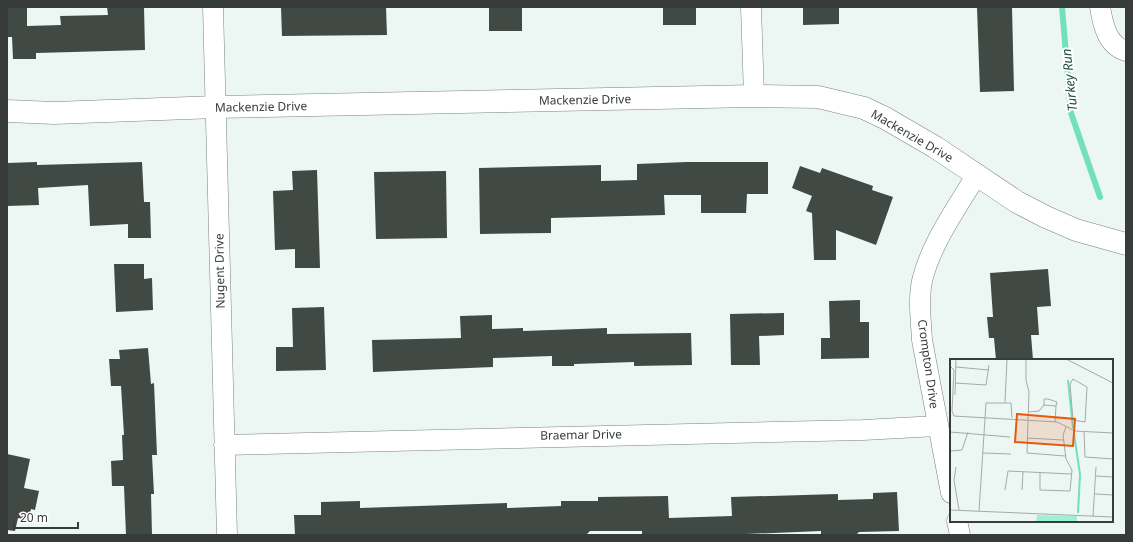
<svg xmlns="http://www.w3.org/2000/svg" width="1133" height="542" font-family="'Noto Sans',sans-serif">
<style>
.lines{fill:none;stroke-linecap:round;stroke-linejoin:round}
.stream{stroke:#72e1bb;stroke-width:6}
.building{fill:#414945}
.minor-casing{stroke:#7a837f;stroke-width:21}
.tertiary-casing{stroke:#7a837f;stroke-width:23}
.minor{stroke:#fff;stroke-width:20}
.tertiary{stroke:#fff;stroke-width:22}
.labels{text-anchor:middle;stroke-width:4;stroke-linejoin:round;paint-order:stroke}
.street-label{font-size:12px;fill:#373b39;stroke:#fff}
.water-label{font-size:13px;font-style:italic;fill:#235243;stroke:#fff}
.inset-river{fill:none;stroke:#72e1bb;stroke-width:2}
.inset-road{fill:none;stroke:#a4aba8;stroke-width:1}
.view{fill:#e8590c;fill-opacity:0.15;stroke:#e8590c;stroke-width:2}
.inset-edge{fill:none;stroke:#373b39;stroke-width:2}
</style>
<rect width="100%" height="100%" fill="#ecf6f2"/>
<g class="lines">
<path class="stream" d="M1062,7L1071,113L1100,197"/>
</g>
<path class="building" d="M7,7H27V26L61,25L60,16L108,15L107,7H144L145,50L36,53V59H13L12,37H7Z
M281,7H386L387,35L282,36Z
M489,7H522V31H489Z
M663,7H696V25H663Z
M803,7H839V24L803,25Z
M977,7H1012L1014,91L980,92Z
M37,162V165L142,162L144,202H150L151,238H128V224L90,226L88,185L38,188L39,205L7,206V163Z
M687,162H768V194H747L746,213H701V195H664L665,215L551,218V233L480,234L479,168L601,165V181L637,180V164Z
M800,166L820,173L822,168L873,186L872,190L893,197L876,245L836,230V260H814L812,213L806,211L812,196L792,188Z
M317,170L320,268H295V249L275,250L273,191L293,190L292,171Z
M446,171L447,238L376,239L374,172Z
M114,264H144V279L152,278L153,310L116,312Z
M1048,269L1051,306L1037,307L1039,335H1031L1033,360H996L994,338H989L987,317H993L990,273Z
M860,300V322H869V358L821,359V338H830L829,301Z
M324,307L326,370L276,371V347H293L292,308Z
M784,313V335L759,336L760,365H731L730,314Z
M492,315V329L523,328V331L607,328V334L691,333L692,365L634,366V362L574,364V366H552V356L493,358V367L373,372L372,340L461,338L460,316Z
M148,348L151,384L154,383L157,455H152L154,494H151L152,535H126L124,486H112L111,461L123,460L122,435H124L121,386H111L109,359H120L119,350Z
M7,454L30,459L24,488L39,491L35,510L31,509L29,520L18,518L15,531L7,530Z
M897,492L899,531L859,532L856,535L821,534V531L722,535H642V531H590L586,535H295L294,515H321V502L360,501V508L507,503V508L561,506V501H598V497L668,496L669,518L732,516L731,497L838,494V500L873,499V493Z"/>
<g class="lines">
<defs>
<path id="minor" d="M213,7L227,535
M751,7L754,96
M1100,7C1103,25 1107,45 1126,51
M224,445L863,430L937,426
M951,493L922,340C921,321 918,300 922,281C931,243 957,208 977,174
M957,521L960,535"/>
<path id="tertiary" d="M7,111L54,113L216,107L754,96L818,97L864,108L885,118L935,147L1017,202L1046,217L1076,230L1126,244"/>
</defs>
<use href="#minor" class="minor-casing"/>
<use href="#tertiary" class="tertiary-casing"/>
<use href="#minor" class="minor"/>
<use href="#tertiary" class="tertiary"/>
</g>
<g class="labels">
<g class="street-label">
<text transform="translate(585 100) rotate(-1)" y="4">Mackenzie Drive</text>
<text transform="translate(261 107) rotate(-1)" y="4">Mackenzie Drive</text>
<text transform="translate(912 136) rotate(30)" y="4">Mackenzie Drive</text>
<text transform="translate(220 271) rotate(-91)" y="4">Nugent Drive</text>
<text transform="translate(928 364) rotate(82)" y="4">Crompton Drive</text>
<text transform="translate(581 435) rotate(-1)" y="4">Braemar Drive</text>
</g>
<g class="water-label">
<text transform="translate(1069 80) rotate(-96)" y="5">Turkey Run</text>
</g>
</g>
<g transform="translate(950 359)">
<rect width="163" height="163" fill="#ecf6f2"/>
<path d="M87,156L127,157V163H86Z" fill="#9ef1d2"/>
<path class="inset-river" d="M118,21L123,69M124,75L130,115L128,154"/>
<path class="inset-road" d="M76,0V21L79,33L77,94L115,97M116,0L163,24M0,7L4,11L2,52L4,57M6,8L39,11M123,20L137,28L135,63L123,61L120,25ZM5,24L36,26L39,6M5,36L6,0M55,43L57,0M94,46V40H98L107,43L106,47M78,53L89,52L94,46L106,47L105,63M4,57L107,63L125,72L163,74M0,73L60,78M134,73L135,98L163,100M77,79L113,81M0,92L12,91L18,73M33,94L61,95M6,108L4,121L9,151M90,113V131L120,132L122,111L116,100L113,76L116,68M146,117L163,118M55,131L58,112L121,115M72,131L73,113M145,135L163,136M0,151L163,158M29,152L36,44H61L62,59M143,157L146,108"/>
<path class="view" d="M67,55L125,60L123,87L65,83Z"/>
<rect width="163" height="163" class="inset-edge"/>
</g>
<rect width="1133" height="542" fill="none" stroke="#373b39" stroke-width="16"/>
<path d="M14 522v6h64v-6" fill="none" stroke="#373b39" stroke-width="2"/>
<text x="20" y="522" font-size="12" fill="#373b39" stroke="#ffffff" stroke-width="3" paint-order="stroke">20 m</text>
</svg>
